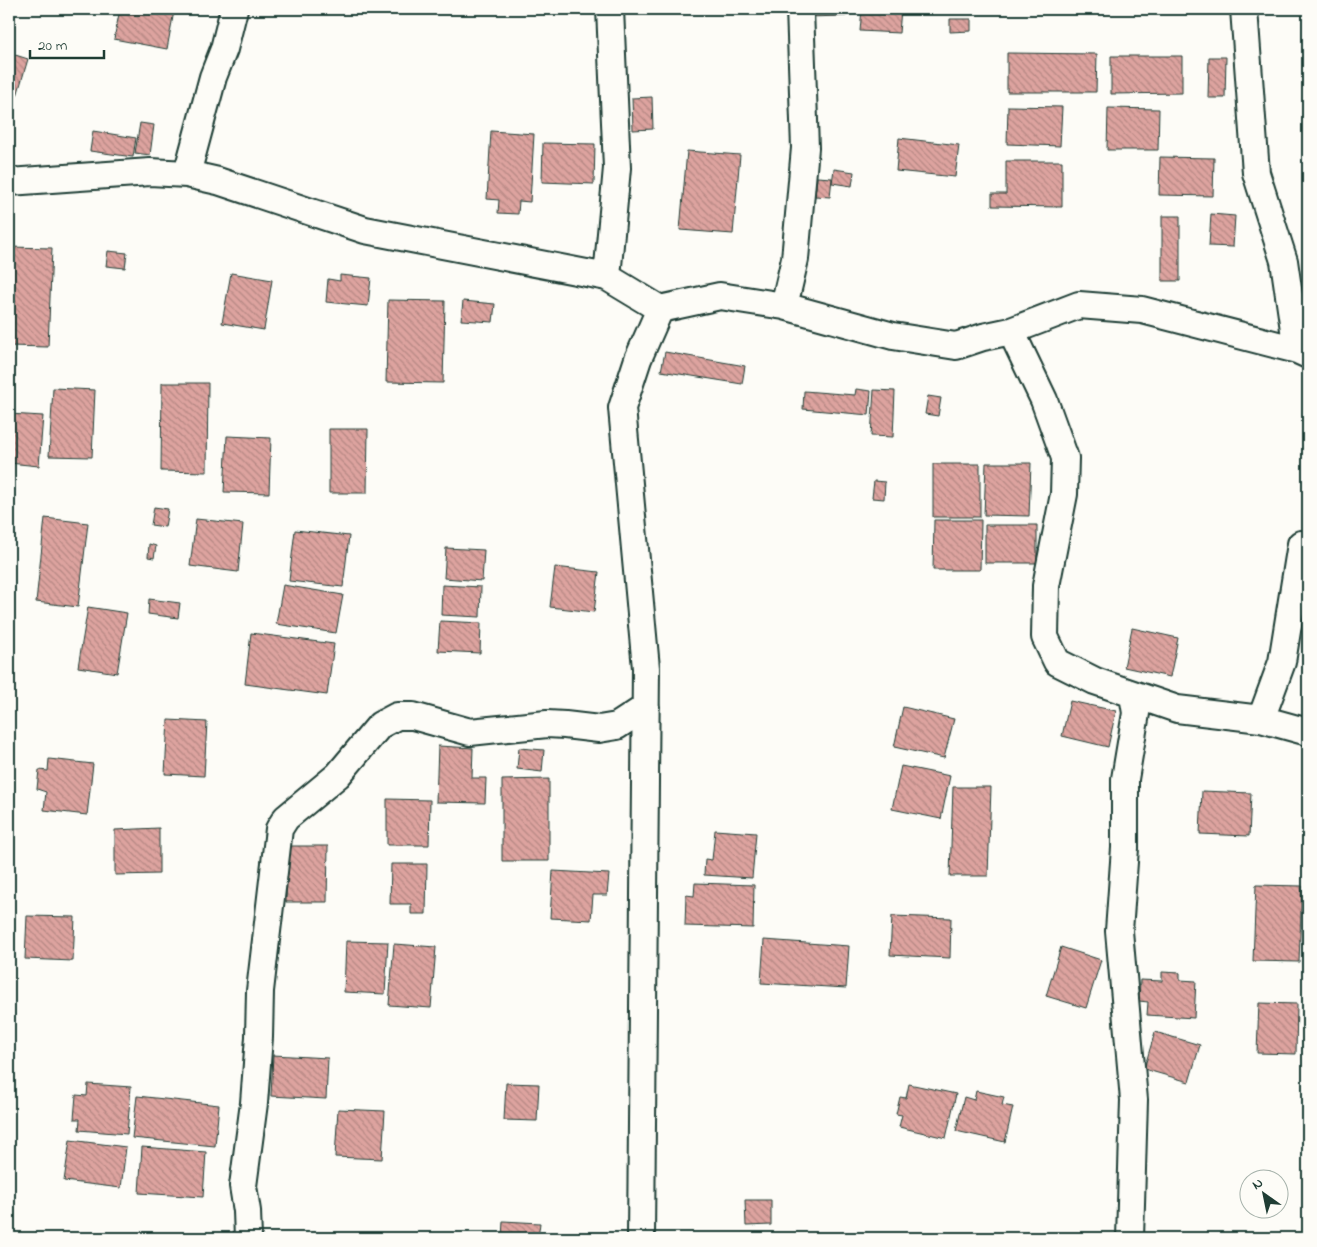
<svg xmlns="http://www.w3.org/2000/svg" width="1317" height="1247" font-family="'Indie Flower',sans-serif">
<style>
.building{fill:url(#building-back-hatch);stroke:#1f3d34}
.lines{fill:none;stroke-linecap:round;stroke-linejoin:round}
.street-casing{stroke:#1f3d34;stroke-width:30}
.street{stroke:#fdfcf7;stroke-width:26}
</style>
<defs>
<pattern id="building-back-hatch" width="6" height="6" patternUnits="userSpaceOnUse" patternTransform="scale(1.25)"><rect width="6" height="6" fill="#dda39f"/><path d="M-1 5l2 2M0 0l6 6M5-1l2 2" fill="none" stroke="#b38682"/></pattern>
</defs>
<rect width="100%" height="100%" fill="#fdfcf7"/>
<filter id="ink" filterUnits="userSpaceOnUse"><feTurbulence type="fractalNoise" baseFrequency=".02" numOctaves="2"/><feDisplacementMap in="SourceGraphic" scale="10" xChannelSelector="R" yChannelSelector="G"/><feConvolveMatrix kernelMatrix="1 2 1 2 8 2 1 2 1" color-interpolation-filters="sRGB"/></filter>
<g filter="url(#ink)">
<path class="building" d="M120,9H162L174,11L167,49L114,39Z
M806,9H846V16L806,17Z
M862,9H901L899,33L860,31Z
M950,19H971V31L950,32Z
M9,53L28,59L17,96L9,94Z
M1007,53L1097,54L1096,92H1007Z
M1111,56H1182V93L1111,94Z
M1209,57H1226L1225,98H1208Z
M652,97L653,129L633,130L632,98Z
M1008,106L1062,107L1060,146L1007,144Z
M1108,108L1159,109L1158,150H1107Z
M140,123L154,125L150,155L135,153Z
M93,131L136,138L133,157L90,151Z
M491,131L534,134L530,202L519,201L518,214L498,213L499,200L487,199Z
M899,138L959,145L955,177L896,171Z
M543,143L595,144L594,184L542,182Z
M687,151L740,155L733,234L680,230Z
M1160,157L1214,158L1213,196L1159,195Z
M1006,161H1062V207L992,206V194H1006Z
M834,169L854,172L852,186L832,183Z
M817,177L832,178L830,197L815,196Z
M1211,214L1235,216L1233,247L1209,246Z
M1162,216H1180V281H1162Z
M9,247L52,248L48,347L9,346Z
M108,251L127,253L125,268L106,266Z
M231,273L272,280L264,330L222,323Z
M340,275L371,278L368,306L326,302L328,279L340,281Z
M388,300L445,301L443,383L386,382Z
M463,301L495,304L493,322L461,320Z
M665,352L745,366L742,384L661,371Z
M162,383H208L207,472L161,471Z
M53,388L95,390L92,457L49,456Z
M856,389L871,391L869,415L803,409L804,391L855,395Z
M874,390L895,391L893,437L871,436Z
M928,396L941,398L938,416L925,414Z
M9,414L43,416L39,466L9,463Z
M329,429H368L367,493H329Z
M227,436L271,438L269,493L224,492Z
M986,463H1031L1029,516L984,515Z
M933,464H980V517H933Z
M874,481L885,482L884,499L872,498Z
M154,507L168,509L165,527L151,525Z
M45,518L88,523L78,607L36,602Z
M196,519L243,524L238,572L190,566Z
M934,520H981L980,570H933Z
M985,525H1037V563H985Z
M295,530L349,536L343,587L289,581Z
M149,544L156,546L154,558L148,557Z
M446,548L484,550L482,581L444,578Z
M555,567L599,572L594,612L550,607Z
M283,585L343,595L336,633L276,624Z
M442,585L481,587L480,617L441,615Z
M149,599L180,603L178,618L148,614Z
M88,607L127,613L117,673L78,667Z
M440,621L481,623L480,653L438,651Z
M1132,628L1178,638L1170,677L1124,667Z
M251,633L334,644L327,695L245,684Z
M1070,701L1116,711L1108,747L1062,736Z
M903,707L954,719L944,758L894,747Z
M168,720L207,722L204,776L165,774Z
M438,746L473,748L472,778H486L485,803L436,802Z
M519,748L544,750L542,772L517,769Z
M49,759L93,764L87,815L44,810L46,792L37,789L39,770L48,771Z
M901,766L950,776L941,819L892,809Z
M549,779V861H502V780Z
M953,787H991L988,876H950Z
M1202,791L1251,793L1249,836L1200,834Z
M387,799L430,800L429,845H387Z
M159,828V874L115,875V830Z
M715,830L756,833L752,878L704,875L705,859L712,860Z
M287,846H328L327,902H286Z
M391,864H427L426,914H411V904H390Z
M553,871L609,874L607,895H593L591,920L550,918Z
M695,883L754,885L753,928L685,926L686,895L694,896Z
M1256,885L1302,886L1299,962L1253,961Z
M27,916L75,917L73,961L25,959Z
M892,916L951,918L950,958L890,955Z
M764,940L849,946L846,988L761,983Z
M346,941L388,942L385,994L344,992Z
M394,944L436,947L431,1008L389,1005Z
M1061,947L1101,960L1086,1008L1046,996Z
M1162,972L1180,973V980L1196,981L1194,1018L1147,1015L1148,1002L1139,1001L1140,980L1162,981Z
M1259,1003L1297,1004L1296,1054L1257,1053Z
M1155,1032L1200,1045L1189,1082L1144,1069Z
M273,1055L328,1058L326,1099L271,1096Z
M506,1083L539,1084L537,1121L504,1120Z
M88,1084L131,1087L127,1134L79,1130L80,1119H74L76,1095L87,1096Z
M909,1084L956,1094L946,1138L899,1127L902,1115L896,1114L900,1097L906,1098Z
M976,1091L1004,1097L1002,1105L1013,1107L1005,1142L956,1131L964,1097L974,1100Z
M137,1096L219,1105L215,1146L132,1138Z
M338,1109L385,1111L382,1159L335,1157Z
M70,1140L126,1147L121,1188L64,1181Z
M142,1147L206,1152L203,1197L139,1193Z
M745,1200H771V1225L746,1226Z
M503,1221L540,1223L538,1238H502Z"/>
<g class="lines">
<defs>
<path id="street" d="M1244,9L1256,173L1284,261L1297,350
M187,174L213,77L224,49L234,9
M9,182L150,172L187,174L218,181L365,230L607,277L660,309L720,296L784,306L893,336L956,346L983,337L1011,331L1079,305L1142,310L1297,350L1308,355
M607,277L617,168L610,9
M784,306L795,259L805,148L800,9
M1011,331L1044,400L1065,458L1064,494L1046,586L1045,637L1057,662L1095,681L1177,709L1261,719L1308,732
M1261,719L1282,662L1301,544
M248,1238L247,1211L243,1186L254,1103L259,1037L260,991L279,829L286,818L338,775L380,725L397,716H413L470,732L547,724L565,725L599,729L617,726L646,707
M641,1238L646,668L622,408L638,359L660,309
M1130,1238L1134,1100L1119,931L1125,848V779L1136,713L1133,695"/>
</defs>
<use href="#street" class="street-casing"/>
<use href="#street" class="street"/>
</g>
</g>
<rect width="1317" height="1247" fill="none" stroke="#fdfcf7" stroke-width="30"/>
<rect x="15" y="15" width="1287" height="1217" fill="none" stroke="#1f3d34" stroke-width="2" filter="url(#ink)"/>
<g transform="translate(1264 1194) rotate(327)"><circle r="24" fill="#fdfcf7" stroke="#a4b0a9"/>
<path d="M0-4L9 19L0 12L-9 19Z" fill="#1f3d34"/>
<text y="-8" font-size="14" font-weight="bold" text-anchor="middle" fill="#1f3d34">N</text>
</g>
<path d="M30 50v8h74v-8" fill="none" stroke="#1f3d34" stroke-width="2.5"/>
<text x="38" y="50" font-size="15" fill="#1f3d34" stroke="#fdfcf7" stroke-width="4" paint-order="stroke">20 m</text>
</svg>
